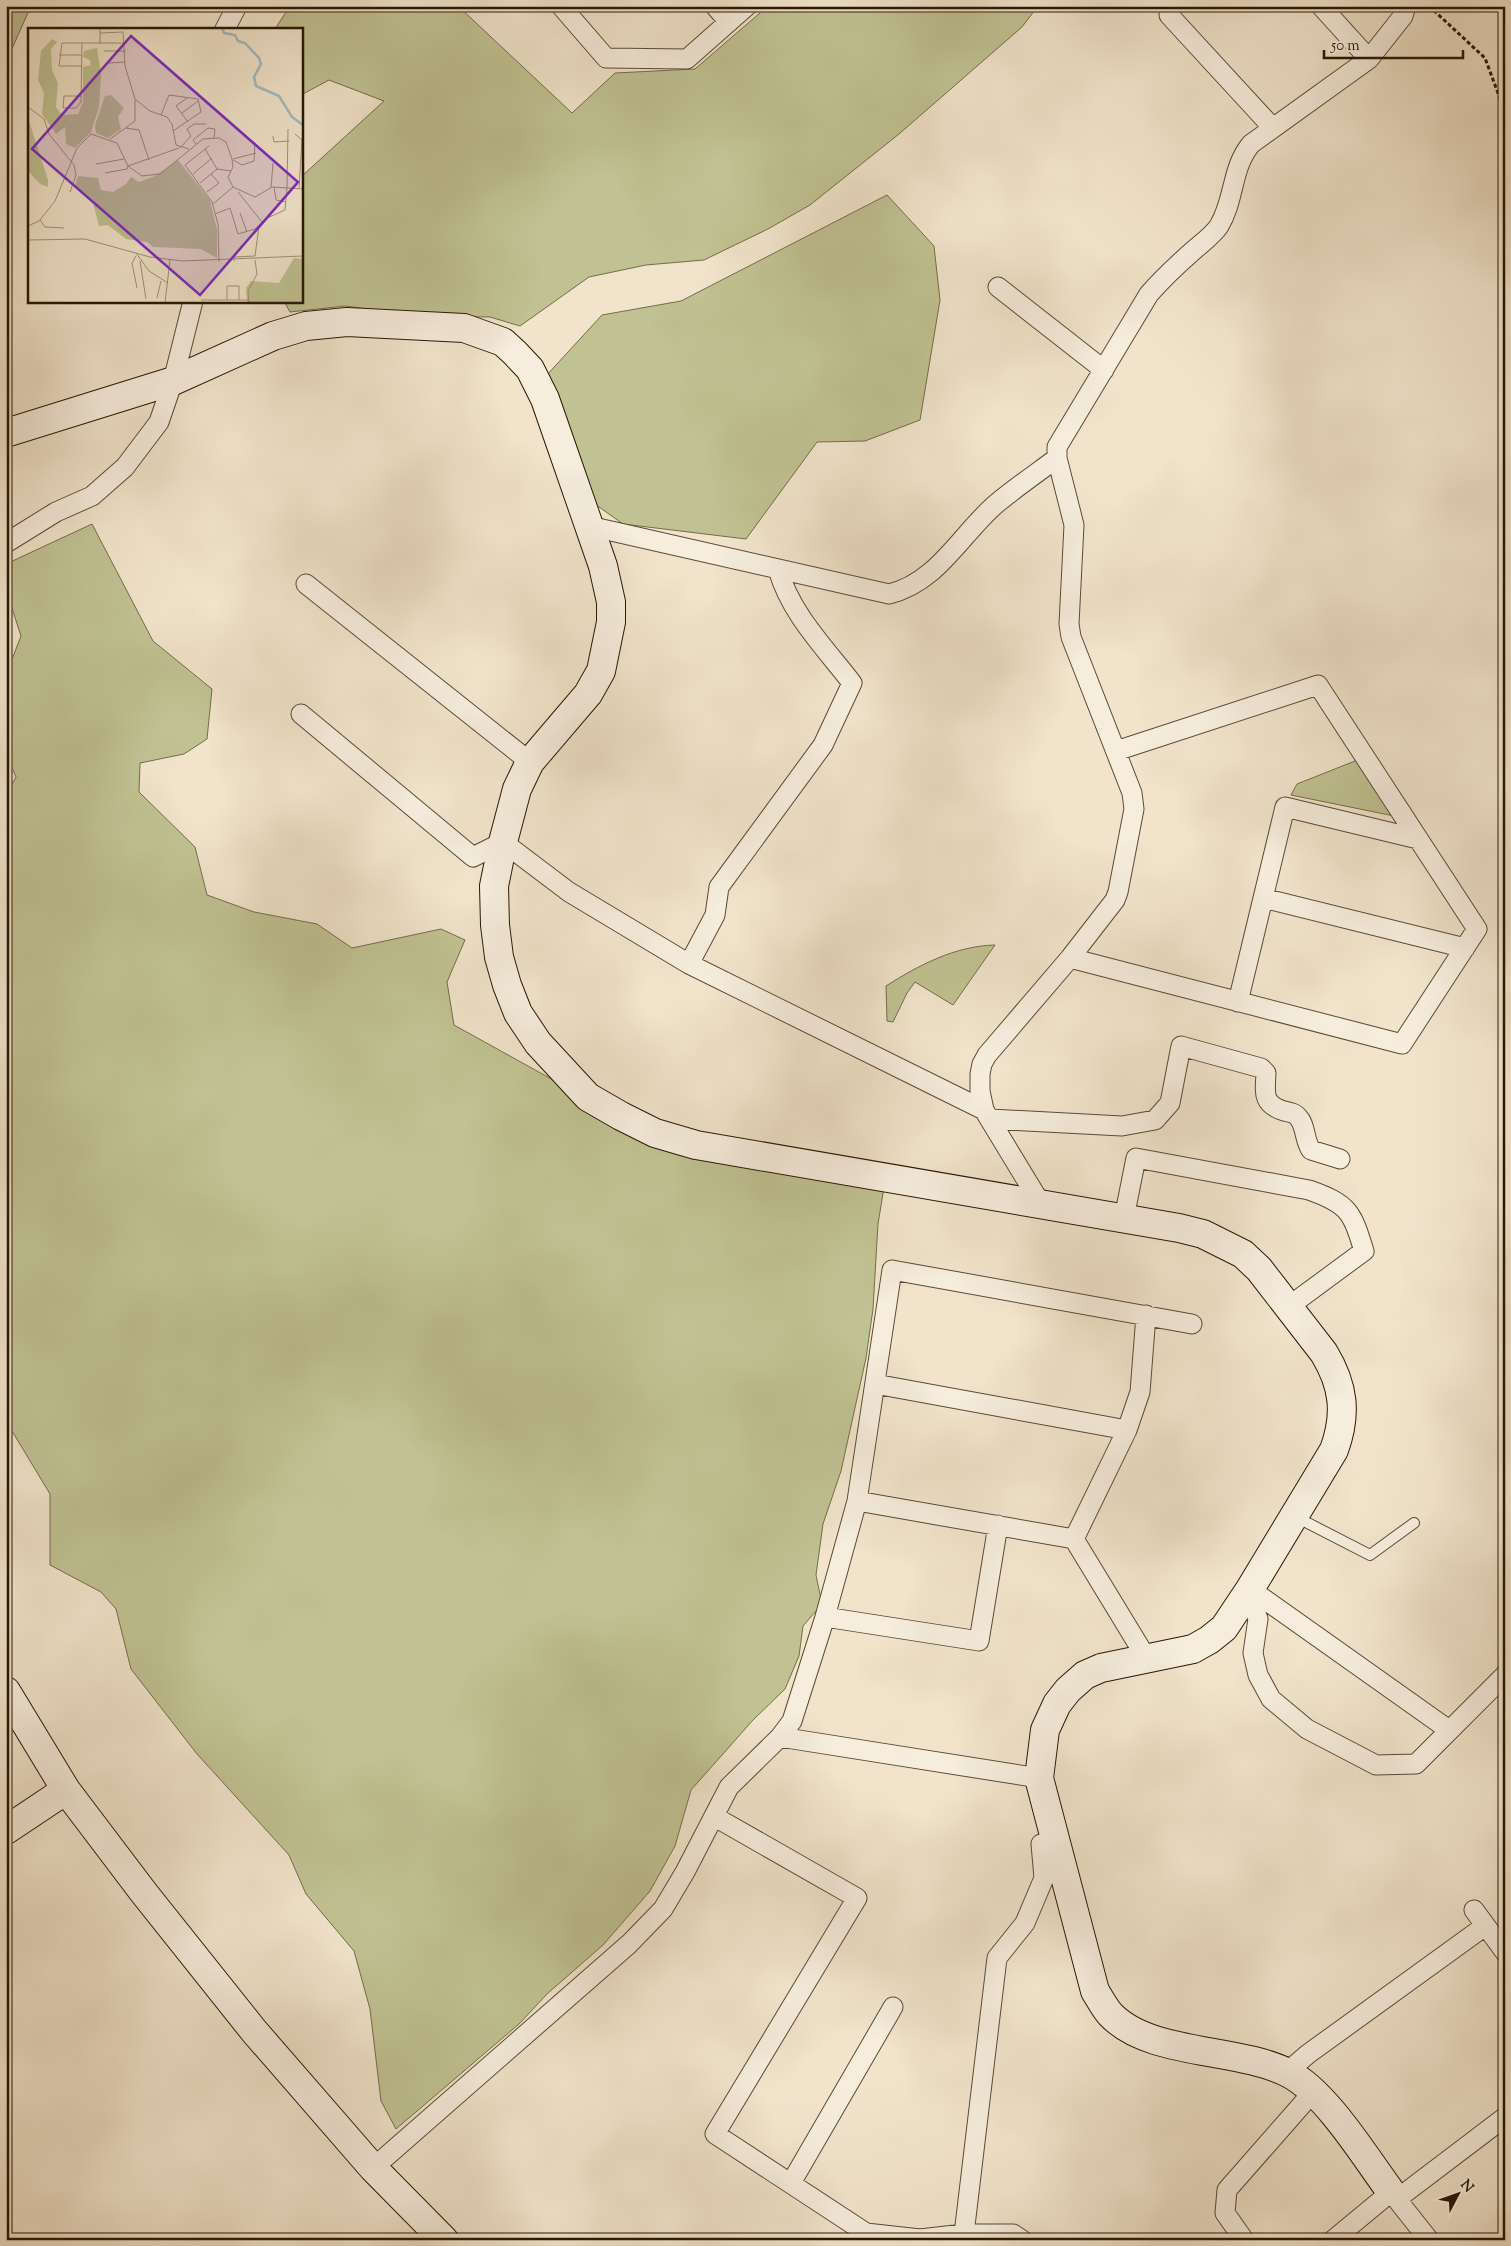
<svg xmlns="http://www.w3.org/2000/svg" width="1511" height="2246" font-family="'Sorts Mill Goudy',serif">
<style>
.green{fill:#c0c293;stroke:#746c4b}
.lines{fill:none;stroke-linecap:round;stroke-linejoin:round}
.lane-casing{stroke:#5a4a35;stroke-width:12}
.street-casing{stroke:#5a4a35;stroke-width:21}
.secondary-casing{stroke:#281703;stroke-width:30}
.path{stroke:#281703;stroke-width:3;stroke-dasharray:4 2.5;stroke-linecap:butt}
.lane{stroke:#f6eddd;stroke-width:10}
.street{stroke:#f6eddd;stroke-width:19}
.secondary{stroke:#f6eddd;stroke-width:28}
.inset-river{fill:none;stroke:#a1bbc3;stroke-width:2.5}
.inset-road{fill:none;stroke:#a1927b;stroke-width:1}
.view{fill:#7b2cbf;fill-opacity:0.15;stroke:#7b2cbf;stroke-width:2.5}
.inset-edge{fill:none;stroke:#281703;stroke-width:2.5}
</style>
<rect width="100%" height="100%" fill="#f1e4cb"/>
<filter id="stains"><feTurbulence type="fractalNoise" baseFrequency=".004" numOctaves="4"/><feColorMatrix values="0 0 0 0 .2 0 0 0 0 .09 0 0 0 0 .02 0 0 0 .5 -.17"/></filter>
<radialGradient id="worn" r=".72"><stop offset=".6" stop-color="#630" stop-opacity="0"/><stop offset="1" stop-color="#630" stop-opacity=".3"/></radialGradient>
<path class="green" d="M6,6H31L6,62Z
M290,6H458L572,113L615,73L695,69L768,6H1038L1022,27L899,134L810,205L768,229L704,260L646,265L589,277L520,326L490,317L423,316L345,306L290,312L284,301H301V177L384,101L329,80L301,95V29H275Z
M887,195L934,246L940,300L920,420L865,441L817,442L746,539L623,524L592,502L545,377L602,315L681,301Z
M92,524L153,641L212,689L207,739L184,754L140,763L139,792L195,847L207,895L254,912L317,924L352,948L441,929L465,940L447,982L454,1025L611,1112L885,1181L878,1224L873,1309L866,1358L841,1471L823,1524L816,1575L822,1604L803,1626L799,1656L785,1689L753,1720L691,1790L675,1846L650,1891L603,1945L547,1994L519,2024L396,2129L381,2101L370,2009L354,1951L306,1894L289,1855L197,1754L131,1669L116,1609L101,1592L50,1565V1494L6,1421V796L16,777L6,754V675L21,636L6,590V564Z
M1365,757L1404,818L1291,795L1297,784Z
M995,945L953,1005L915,982L907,993L893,1022L887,1021L886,986C919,965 955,946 995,945Z"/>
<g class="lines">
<defs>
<path id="lane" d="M1296,1517L1370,1555L1414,1523"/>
<path id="street" d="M561,6L606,58L687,59L747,6
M715,6L729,22
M1321,6L1369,59
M1169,15L1273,128
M225,29L237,6
M998,287L1104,370
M589,526L889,594C937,583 961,534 996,504C1015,488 1037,473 1057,458
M6,543L56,512L92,496L125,467L159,422L173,381L193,301
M306,584L530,762
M301,714L473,857L503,842L569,892L689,964L984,1110
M1263,898L1465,948
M1070,958L1402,1044L1477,929L1318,685L1116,751
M689,964L715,915L719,887L823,745L852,683C825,648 790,613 778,569
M1238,1002L1285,807L1418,839
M990,1119L1122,1126L1155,1120L1170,1103L1181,1046L1261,1068L1266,1073C1265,1093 1262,1104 1284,1111C1289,1112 1295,1113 1298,1117C1306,1125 1304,1140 1311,1150L1340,1159
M1041,1204L984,1110L980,1091V1074L982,1064L987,1055L1070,958L1115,900L1118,892L1134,809L1132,793L1071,637L1069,624L1074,525L1057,458V447L1149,294C1163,278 1178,264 1194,250C1202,243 1213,235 1219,226C1235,200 1231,168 1251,144L1369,59L1403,16L1406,6
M1124,1218L1136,1158L1309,1190C1349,1204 1352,1212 1364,1251L1288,1307
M875,1384L1127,1430
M857,1501L1074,1539L1147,1659
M1074,1539L1127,1430L1140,1392L1146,1315
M1250,1589L1449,1730
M1248,1593L1258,1619L1253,1653L1258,1675L1271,1699L1307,1729L1376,1765L1416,1764L1505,1675
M825,1617L979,1641L998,1525
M780,1737L1039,1778
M715,1817L857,1898L715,2134L866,2233L920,2239L964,2234H1013L1022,2240
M1474,1910L1505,1952
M1287,2072L1308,2054L1485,1926
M373,2168L629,1944L663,1909L685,1872L729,1787L780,1737L792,1721L825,1617L857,1501L892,1270L1192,1324
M791,2183L893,2007
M1397,2199L1505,2117
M964,2234L997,1958L1025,1923L1044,1878L1041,1844L1055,1842
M1244,2240L1225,2213L1227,2190L1313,2092
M1333,2240L1391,2192L1429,2240"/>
<path id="secondary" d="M6,433L173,381L273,336L306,326L347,322L464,328L503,342L515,353L530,369L545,399L603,566L611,602V622L601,671L588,694L530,762L517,789L503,842L494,886L495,925L499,957L507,985L518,1013L538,1043L588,1097L621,1116L655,1133L696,1145L1179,1228L1203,1234L1243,1254L1259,1269L1324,1353C1344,1386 1347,1414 1334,1450L1250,1589L1224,1628L1209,1640L1193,1649L1101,1668L1085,1675L1068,1690L1057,1704L1045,1730L1039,1778L1095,1991C1100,1999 1104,2007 1110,2014C1149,2056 1237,2047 1288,2073C1326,2092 1365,2157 1391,2192
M6,1691L66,1790L144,1893L254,2031L373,2168L444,2240
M6,1830L66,1790"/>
</defs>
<use href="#lane" class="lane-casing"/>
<use href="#street" class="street-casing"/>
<use href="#secondary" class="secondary-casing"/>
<path class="path" d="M1429,6L1485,58L1505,112"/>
<use href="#lane" class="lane"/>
<use href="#street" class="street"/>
<use href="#secondary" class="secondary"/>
</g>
<g transform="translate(28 28)">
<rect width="275" height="275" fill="#f1e4cb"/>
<path d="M24,11L29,14L23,21L24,42L30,55L28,79L34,87L50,86L55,74V39L63,37L62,32L55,29L56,23L69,20L73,47L71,79L63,104L47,120L38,116L37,99L28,106L14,86L16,65L10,52L13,23ZM83,67L96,80L90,89L93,101L80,110L68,105L67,97L77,68ZM0,90L20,152V159L12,156L0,143ZM150,132L182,172L189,202V230L173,221L125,219L119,214L98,211L80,197L71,198L64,171L47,158L50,148L70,150L73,162L85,164L98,156L103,149L111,154L127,148ZM266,230L275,231V275H219L218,260L223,253L251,255Z" fill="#c0c293"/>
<path class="inset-river" d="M194,0L196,5L207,7L210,13L217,15L231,30L233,36L226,49L228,58L251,68L264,89L275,97"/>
<path class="inset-road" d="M72,5L95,4L97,38L107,71L122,83L139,89L144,96L148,117L161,121M72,16V0M76,23H98M31,27H54M81,35L97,34M54,38H31L34,15H95M53,68H36L35,80H48L53,74L54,15M159,70L148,78L160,94M0,79L16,91L21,106L46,137L48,147L42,164M154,85L170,73M133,87L141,67L170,71L173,84L145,103M98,100L111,102L121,132M267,106L274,112L271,160M245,108L246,114L261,113M82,111L107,93V72M168,116L165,112L180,100L187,101L186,110M181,118L157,137L184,174L190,196L191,234M152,120L163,108L159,101L166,96H178M177,121L189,141M205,131L228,125M205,132L214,137L226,133L227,115M68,136L96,131M77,145L99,141L100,138L151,120M165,146L184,130M172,155L189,141L203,143M246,159L248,172L258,174M243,160L245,135M259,160L260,101M179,164L191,155L183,146M210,164L234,194M185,176L205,159M212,185L219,204M187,186L202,180L210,206L227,201L237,191L257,182L259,160M12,192L17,199L36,200M0,198L11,193L27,173L49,120L63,106L89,115L100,138L114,148L132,146L175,111L191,110L198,114L204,131L205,139L200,149L205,159L227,169L244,159L275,161M0,212L57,211L122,229L155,233L275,228M108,225L121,243L140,255M108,228L104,235L109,260M112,233L118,271M206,233V229L227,228L231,198M129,270L133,253M173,272H221M199,272V258H211V272M137,275L142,232M221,275L220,263L229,246L227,232"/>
<path class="view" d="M103,8L270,154L172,267L4,121Z"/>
<rect width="275" height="275" class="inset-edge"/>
</g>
<rect width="1511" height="2246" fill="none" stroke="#f1e4cb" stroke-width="25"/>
<rect x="8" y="8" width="1496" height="2231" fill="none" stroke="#281703" stroke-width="2.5"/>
<rect x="12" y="12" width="1486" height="2221" fill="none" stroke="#281703"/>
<g transform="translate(1458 2194) rotate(49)" stroke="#f6eddd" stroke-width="4" paint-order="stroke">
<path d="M0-4L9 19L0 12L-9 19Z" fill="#281703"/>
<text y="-8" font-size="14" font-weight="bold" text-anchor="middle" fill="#281703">N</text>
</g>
<path d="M1324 50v8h139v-8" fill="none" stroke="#281703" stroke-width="2.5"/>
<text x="1331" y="50" font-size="15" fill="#281703" stroke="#f6eddd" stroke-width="4" paint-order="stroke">50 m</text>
<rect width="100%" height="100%" filter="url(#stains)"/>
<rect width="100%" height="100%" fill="url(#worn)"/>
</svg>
